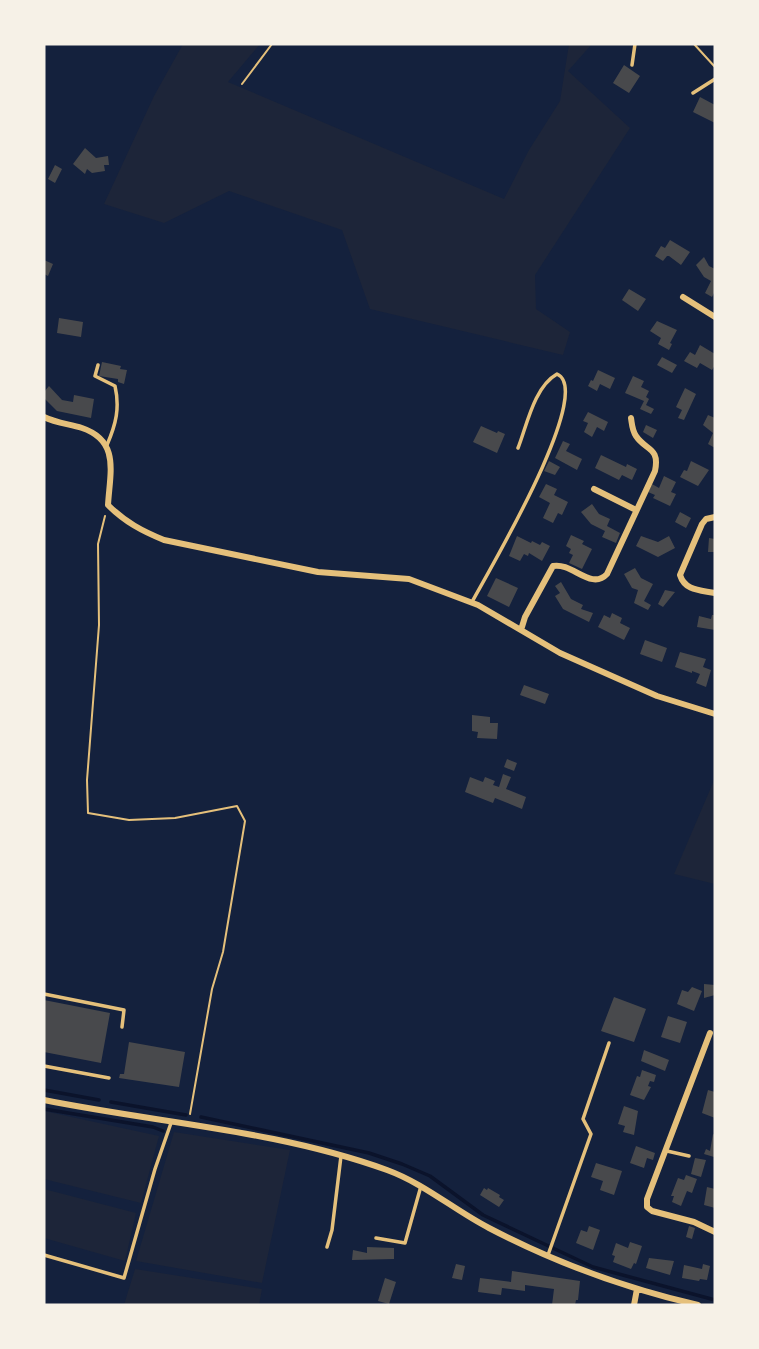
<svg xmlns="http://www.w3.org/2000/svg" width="759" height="1349" font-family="'Zilla Slab',serif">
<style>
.green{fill:#1d2539}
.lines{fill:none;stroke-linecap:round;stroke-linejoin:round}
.stream{stroke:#0b132b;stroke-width:3.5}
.building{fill:#48494c}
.path{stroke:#e5c07b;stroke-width:2}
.service{stroke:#e5c07b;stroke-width:3.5}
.minor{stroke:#e5c07b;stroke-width:6}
</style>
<rect width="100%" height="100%" fill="#14213d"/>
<path class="green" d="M183,44H260L228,82L504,199L529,150L560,101L569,44H592L568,71L630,128L535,275L536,309L570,332L563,355L370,309L342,230L229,191L164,223L104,204L154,96Z
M715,778V884L674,874Z
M44,1111L159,1136L141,1203L44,1179Z
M174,1132L290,1150L262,1283L136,1261Z
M44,1189L136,1213L125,1261L44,1238Z
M135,1269L262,1289L259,1305H124Z"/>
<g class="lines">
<path class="stream" d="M44,1090L99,1100
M111,1102L186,1115
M44,1109L153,1127L163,1131
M201,1117L369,1153L402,1164L430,1176L483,1215L593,1267L715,1300"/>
</g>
<path class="building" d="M624,65L640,76L629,93L613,83Z
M700,97L715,105V123L693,112Z
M85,148L96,158L108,156L109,165H104L105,171L92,173L87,169L85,174L73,164Z
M55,165L62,169L55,183L48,179Z
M670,240L690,252L681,265L669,256H667L663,261L655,256L661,246L665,248Z
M704,257L709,266L715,269V291L712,297L705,293L711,281L704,277L696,265Z
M44,260L53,264L48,276L44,274Z
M629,289L646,299L638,311L622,300Z
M59,318L83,322L81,337L57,333Z
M657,321L677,330L670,343L672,344L669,350L658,344L661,338L650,331Z
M700,345L715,354V365L712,370L700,363L697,368L684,361L690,352L695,355Z
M662,357L677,365L672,373L657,365Z
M102,362L121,366L120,369L127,370L124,384L118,382V379L99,376Z
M598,370L615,378L610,389L600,384L597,391L588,386L591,380L593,381Z
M633,376L644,381L641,387L649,391L646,397L649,399L646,405L654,409L651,414L640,409L644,401L625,393Z
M49,386L62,400L73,402L74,395L94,399L91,418L57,411L44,398V392Z
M685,388L696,394L684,420L678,418L682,410L676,407Z
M588,412L608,422L604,431L597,427L592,437L584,432L588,423L583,421Z
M708,415L715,418V448L708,444L713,433L703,425Z
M646,425L657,430L653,438L643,432Z
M481,426L497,433L498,431L505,434L497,453L473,442Z
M563,441L570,444L566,451L582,459L577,470L555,458Z
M601,455L626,467L627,464L637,469L632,480L622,475L619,480L595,468Z
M549,461L560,467L555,475L544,471Z
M691,461L709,470L698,486L680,477L684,470L687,471Z
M664,476L676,482L671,492L676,494L670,506L653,498L655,495L648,492L652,484L659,488Z
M546,484L557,489L554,495L568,502L562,515L558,513L553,523L543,518L550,503L539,497Z
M592,504L599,514L610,519L607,526L620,533L616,543L602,537L605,531L591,524L581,512Z
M680,512L691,518L686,528L675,522Z
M571,535L584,541L582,544L592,549L582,569L569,563L573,555L569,553L571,549L566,546Z
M517,536L531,543L532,541L540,545L542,542L550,546L542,561L529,553L528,556L524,554L520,561L509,556Z
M641,536L658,542L669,536L675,548L658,557L636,546Z
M709,538L715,539V552H708Z
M635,568L641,578L653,584L644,601L651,605L648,610L634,603L638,590L632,588L624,574Z
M496,578L518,588L509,607L487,596Z
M561,582L571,599L583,605L581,609L593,613L589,622L563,609L555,596L560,593L555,586Z
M665,590L675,592L663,607L658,604Z
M612,613L622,618L620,623L630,628L624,640L598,627L604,615L610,618Z
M712,615H715V630L697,627L699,616L711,619Z
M645,640L667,648L662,662L640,654Z
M680,652L706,659L703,667L711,670L706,687L696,683L700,674L692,671V673L675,667Z
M524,685L549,694L545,704L520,695Z
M472,715L490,717V723H498L497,739L477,738L478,732L472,731Z
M507,759L517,763L514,771L504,767Z
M503,774L511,777L506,789L526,797L522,809L495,798L493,803L465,792L470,777L483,782L485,777L495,781L493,785L499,787Z
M704,984L715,985V995L704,998Z
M692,987L702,991L694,1011L677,1004L682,990L688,992Z
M614,997L646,1009L634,1042L601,1031Z
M44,1000L110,1013L101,1063L44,1052Z
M668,1016L687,1022L680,1043L661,1037Z
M129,1042L185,1052L179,1087L119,1078L120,1074H124Z
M644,1050L669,1060L665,1071L641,1061Z
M642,1070L656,1075L654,1082L650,1081L648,1086L651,1087L644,1100L630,1095L637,1076L640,1077Z
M708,1090L715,1092V1118L702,1113Z
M624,1106L638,1111L634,1135L623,1132L625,1126L618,1124Z
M713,1134L715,1135L714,1157L704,1154L706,1149L710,1151Z
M636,1146L655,1153L653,1160L647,1158L644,1168L630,1163Z
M695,1158L706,1160L701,1177L691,1174Z
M596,1163L622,1171L614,1195L600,1190L603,1181L591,1177Z
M686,1175L697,1179L692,1193L687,1191L681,1206L672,1202L674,1196H671L678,1178L684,1180Z
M707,1187L715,1189V1208L704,1205Z
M484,1188L487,1190L488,1188L500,1195L499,1197L504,1200L499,1207L480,1195Z
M589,1226L600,1230L593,1250L576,1243L581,1230L587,1232Z
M689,1226L695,1228L692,1239L686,1237Z
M630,1242L642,1246L636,1264L634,1263L631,1269L613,1262L615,1256L612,1255L616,1243L628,1248Z
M367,1247L394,1248V1259L352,1260L353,1250L367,1253Z
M649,1258L674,1261L670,1275L646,1268Z
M456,1264L465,1266L462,1280L452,1278Z
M703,1264L710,1266L707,1280L700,1279L699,1281L682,1278L684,1265L702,1269Z
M512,1271L580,1281L578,1300H576L575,1305H552L554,1289L525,1285V1291L502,1288L501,1295L478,1292L480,1278L511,1282Z
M385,1278L396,1282L389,1304L378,1301Z"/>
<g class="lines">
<path class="path" d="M694,44L715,67
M242,84L272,44
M105,516L98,544L99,625L87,780L88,813L129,820L175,818L237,806L245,821L223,952L212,989L190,1114"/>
<path class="service" d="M632,65L635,44
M693,93L715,79
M98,365L95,376L115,386C120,408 116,424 107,445
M472,602C487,574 596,391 557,374C534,387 527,425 518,448
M44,994L124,1010L122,1027
M44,1066L109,1078
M667,1151L689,1156
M376,1238L405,1243L421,1186
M327,1247L332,1230L341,1156
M44,1255L124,1278L155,1169L171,1123
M548,1255L591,1134L583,1119L609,1043"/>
<path class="minor" d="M683,297L715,317
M44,417C56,423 69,424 82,428C120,441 110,472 108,505C125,522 142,531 164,540L318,572L409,579L478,605L560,653L657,696L715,714
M594,489L636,510
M715,517L706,519L702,524L680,575C685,591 700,590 715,593
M521,630L525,617L553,566C572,562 591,591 607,574L655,471C660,447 646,451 636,436C632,430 632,424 631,418
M710,1033L647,1199V1207L652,1211L694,1222L715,1232
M44,1100C158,1123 277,1130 387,1170C425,1184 454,1210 489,1228C556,1263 624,1288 698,1305
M634,1305L637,1289"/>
</g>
<rect width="759" height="1349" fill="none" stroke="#f6f1e7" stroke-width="91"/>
</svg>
